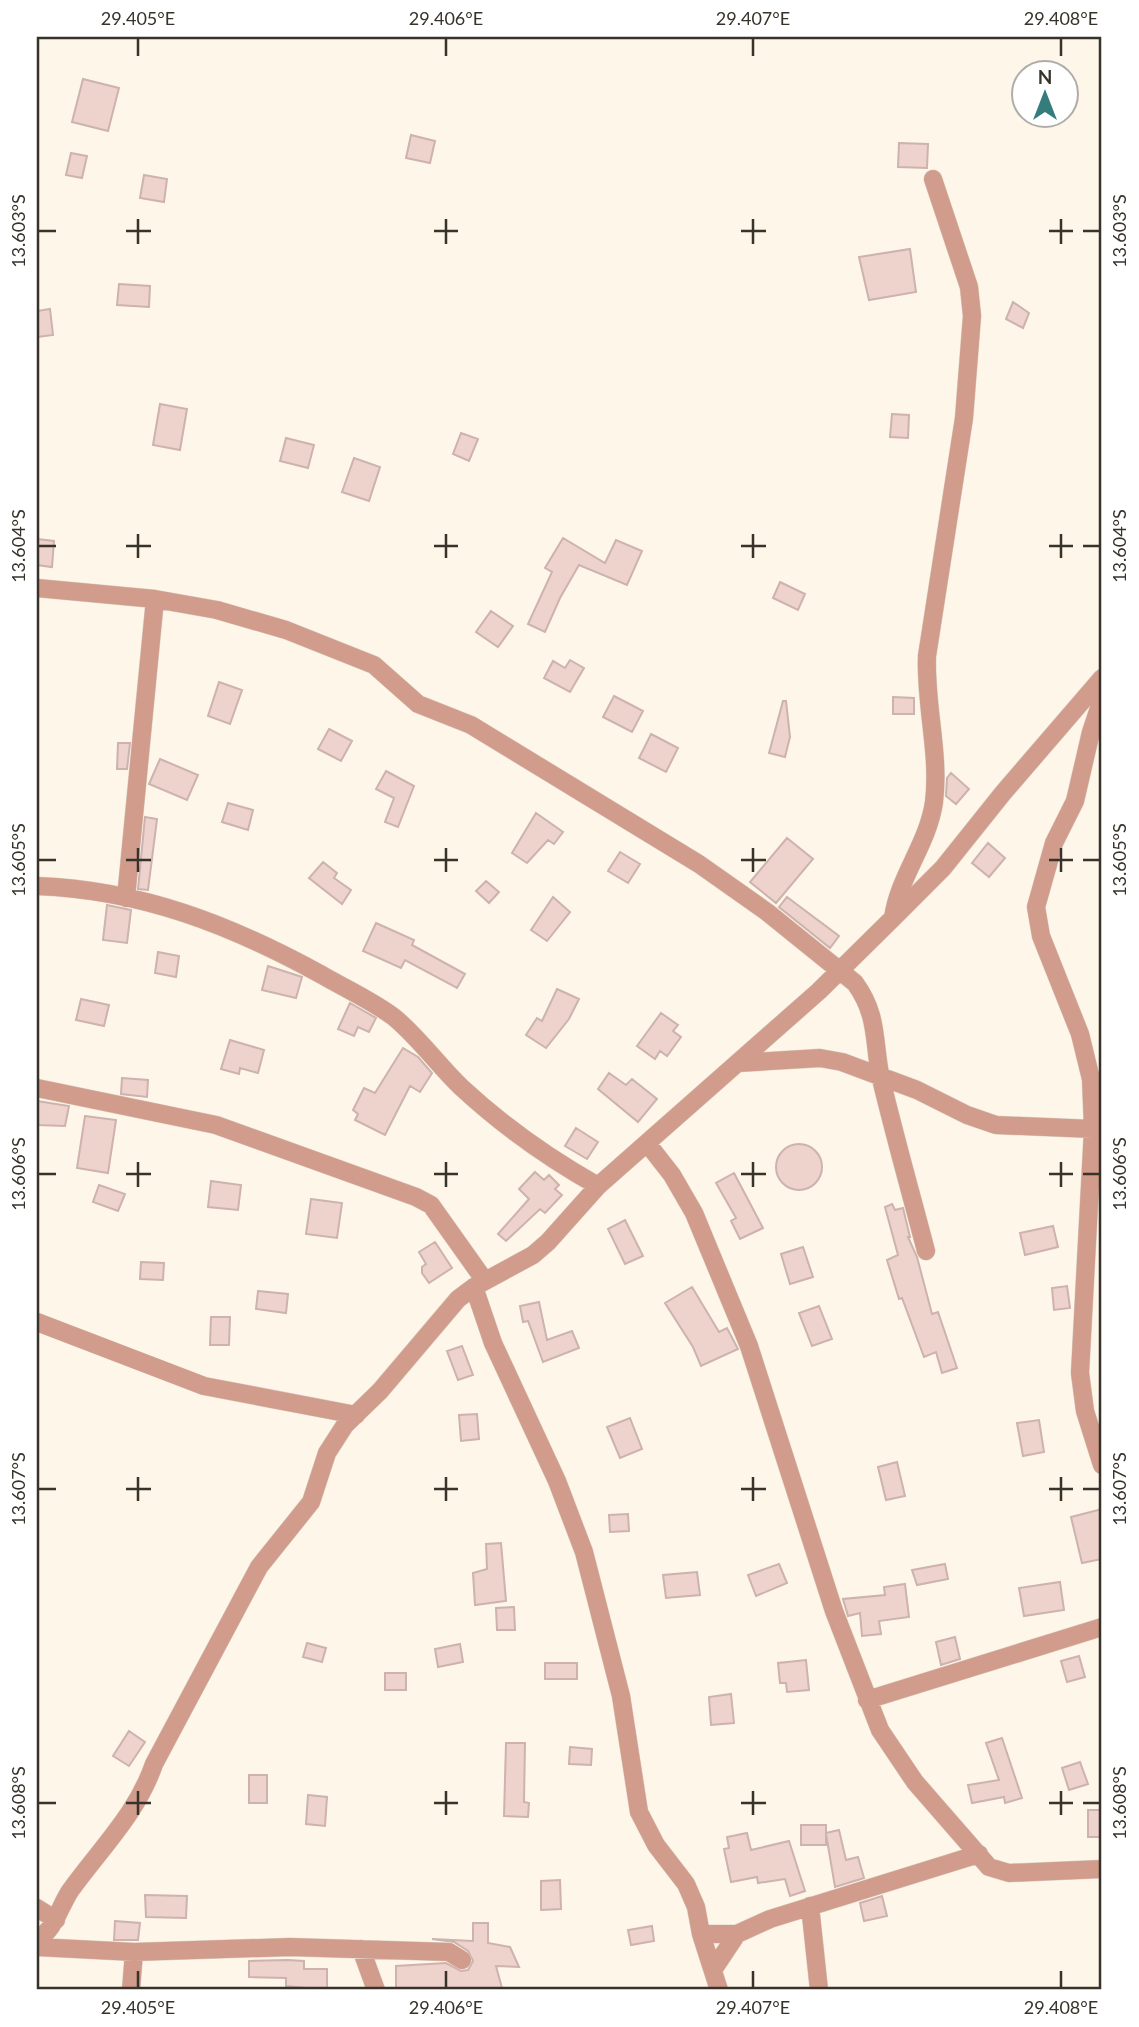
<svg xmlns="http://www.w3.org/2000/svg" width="1139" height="2027" font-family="Lato,sans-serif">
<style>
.building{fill:#eed2cc;stroke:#cdb2ad;stroke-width:2}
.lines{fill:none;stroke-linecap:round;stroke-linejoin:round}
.minor-casing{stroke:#dad3c7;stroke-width:19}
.minor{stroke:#d29c8c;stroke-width:18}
.ticks{fill:none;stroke:#37322a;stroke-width:2.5}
.neatline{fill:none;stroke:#37322a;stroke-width:2.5}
.ticks-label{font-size:18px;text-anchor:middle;fill:#37322a}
</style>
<rect width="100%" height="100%" fill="#fef6e9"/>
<path class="building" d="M83,79L119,88L108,131L72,122Z
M411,135L435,141L430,163L406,158Z
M899,143L928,144L927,168L898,167Z
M71,153L87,156L82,178L66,175Z
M144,175L167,179L164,202L140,198Z
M910,249L916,292L869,300L859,257Z
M119,284L150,286L149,307L117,305Z
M1013,302L1029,313L1023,328L1006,319Z
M50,309L53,335L37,337V311Z
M160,404L187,409L180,450L153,445Z
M892,414L909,415L908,438L890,437Z
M461,433L478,439L469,461L453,454Z
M286,438L314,445L308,468L280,461Z
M354,458L380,467L369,501L342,492Z
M563,538L605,563L616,540L642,551L627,585L579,565L560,598L545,632L528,624L552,572L545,568Z
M37,539L54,541L52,567L37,565Z
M780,582L805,594L798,610L773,598Z
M491,611L513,626L498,647L476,632Z
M570,660L584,668L570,692L544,678L553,661L565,668Z
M219,682L242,690L230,724L208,716Z
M614,696L643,711L632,732L603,717Z
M893,697L914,698V714H893Z
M783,701H786L790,737L785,757L769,753Z
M329,729L352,741L341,761L318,749Z
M651,734L678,748L666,772L639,758Z
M118,743H130L127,769H117Z
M160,759L198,775L187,800L149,784Z
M386,771L414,786L398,827L385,822L394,798L376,789Z
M951,773L969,789L956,804L946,796L947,778Z
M228,803L253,810L248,830L222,822Z
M536,813L563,832L554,844L548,840L527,863L512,853Z
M145,817L157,819L148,890L138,889Z
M787,838L813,859L776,903L750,882Z
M988,843L1005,858L989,877L972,863Z
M620,852L640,864L628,883L608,871Z
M323,862L337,873L334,878L351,890L342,904L309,878Z
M486,881L499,892L489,903L476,891Z
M553,897L570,912L547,941L531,930Z
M787,897L839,936L830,948L779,907Z
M107,905L131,910L127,943L103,940Z
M376,923L414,940L412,945L465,974L457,988L405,960L401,968L363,951Z
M158,952L179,956L176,977L155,973Z
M268,966L302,977L296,998L262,990Z
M557,989L579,999L569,1019L546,1048L526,1035L537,1018L542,1021Z
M81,999L109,1005L104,1026L76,1020Z
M350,1003L376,1018L369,1032L358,1027L354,1036L338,1029Z
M661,1013L678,1025L673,1031L681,1037L667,1056L660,1051L655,1059L637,1046Z
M230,1040L264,1050L258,1073L240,1068L239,1074L221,1069Z
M403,1048L418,1057L432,1073L420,1092L410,1086L385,1135L355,1120L358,1114L353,1110L364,1088L375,1093Z
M609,1073L626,1085L632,1079L657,1099L638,1122L598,1089Z
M122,1078L148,1080L147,1097L121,1094Z
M37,1101L69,1106L65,1126L37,1125Z
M85,1116L116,1120L108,1173L77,1168Z
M576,1128L598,1142L587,1159L565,1146Z
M776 1167a23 23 0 1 1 46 0a23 23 0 1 1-46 0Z
M535,1172L544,1180L549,1175L559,1185L555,1189L562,1195L545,1213L540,1209L506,1241L498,1234L529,1199L519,1189Z
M734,1173L763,1228L740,1239L731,1221L736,1218L716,1183Z
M211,1181L241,1185L238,1210L208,1207Z
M99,1185L125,1194L118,1211L93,1202Z
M311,1199L342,1203L337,1238L306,1234Z
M892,1204L895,1210L903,1208L910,1237H908L917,1257L932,1314L938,1312L957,1368L942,1373L936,1352L924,1357L902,1298L899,1299L887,1260L898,1255L885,1207Z
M625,1220L643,1256L625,1264L608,1229Z
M1053,1226L1058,1247L1025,1255L1020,1233Z
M435,1242L452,1268L429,1283L422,1273V1267L426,1264L419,1252Z
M803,1247L813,1277L790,1284L781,1254Z
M141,1262L164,1263L163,1280L140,1279Z
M1067,1286L1070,1308L1054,1310L1052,1288Z
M692,1287L719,1332L727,1328L738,1349L701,1366L693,1347L665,1303Z
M258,1291L288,1294L286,1313L256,1309Z
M539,1302L547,1340L572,1331L579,1348L543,1362L528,1321L523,1322L520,1306Z
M819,1306L832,1339L812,1346L799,1313Z
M211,1317H230L229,1345H210Z
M462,1346L473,1375L458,1380L447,1351Z
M477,1414L479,1439L461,1441L459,1415Z
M630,1418L642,1449L620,1458L607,1427Z
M1039,1420L1044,1452L1023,1456L1017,1423Z
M897,1462L905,1496L886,1500L878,1467Z
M1102,1509V1559L1082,1563L1071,1517Z
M628,1514L629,1531L610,1532L609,1515Z
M501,1543L506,1601L475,1605L473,1573L487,1569L486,1544Z
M779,1564L787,1583L756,1596L748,1575Z
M945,1564L948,1579L917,1585L912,1570Z
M697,1572L700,1595L666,1598L663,1575Z
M1060,1582L1064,1610L1024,1616L1019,1588Z
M905,1584L909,1617L879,1621L881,1634L862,1636L860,1613L848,1616L843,1599L885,1595L884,1587Z
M514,1607L515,1630H497L496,1608Z
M955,1637L960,1659L941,1665L936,1642Z
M307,1643L326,1648L322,1662L303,1657Z
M460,1644L463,1662L438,1667L435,1649Z
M1079,1656L1085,1677L1067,1682L1061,1661Z
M806,1660L809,1690L787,1692L786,1683H780L778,1663Z
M545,1663H577V1679H545Z
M385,1673H406V1690H385Z
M731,1694L734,1723L711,1725L709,1697Z
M129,1731L145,1742L129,1766L113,1756Z
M1002,1738L1022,1798L1005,1803L1004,1797L972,1803L968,1785L999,1780L986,1743Z
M506,1743H525L524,1802L529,1803L528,1817L504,1816Z
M570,1747L592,1749L591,1765L569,1764Z
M1080,1762L1088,1784L1069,1790L1062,1768Z
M249,1775H267V1803H249Z
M308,1795L327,1797L325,1826L306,1824Z
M1088,1810H1102V1837H1088Z
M801,1825H826V1833L839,1830L846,1860L858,1857L864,1878L835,1887L826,1834V1845H801Z
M747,1833L751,1850L789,1841L805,1891L790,1896L785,1879L758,1883L757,1877L731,1882L724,1849L729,1848L727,1837Z
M560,1880L561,1909L541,1910V1881Z
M145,1895L187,1896L186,1918L146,1917Z
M882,1896L887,1916L864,1921L860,1903Z
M115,1921L140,1923L138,1940H114Z
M473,1923H488V1943L510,1947L519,1967L496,1966L502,1988L396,1990V1966L446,1963L461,1971L468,1970L473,1961L468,1951L454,1942L432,1939L473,1941Z
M652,1926L654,1941L631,1945L628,1930Z
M288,1960L304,1961V1969H327V1990L286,1986V1978L249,1977V1961Z"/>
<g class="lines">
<defs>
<path id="minor" d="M37,588L155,599L217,610L286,630L374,665L418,704L471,725L699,864L767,912L855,983C879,1016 873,1042 881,1079C895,1137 911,1194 926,1251
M1102,699L1091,732L1075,801L1054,843L1036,907L1041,936L1080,1034L1091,1079L1093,1129L1080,1373L1085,1411L1102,1465
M37,886C142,890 231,925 322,975C346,989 373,1001 395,1018C420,1039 438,1065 461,1087C503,1126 548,1158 598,1186
M126,898L155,599
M893,918C899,876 928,844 934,802C940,754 925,705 927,656L964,418L972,316L969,287L933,179
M738,1063L820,1058L842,1062L917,1090L967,1115L996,1125L1093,1129
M37,1088L216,1125L416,1197L431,1205L485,1281
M647,1143L672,1175L694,1213L749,1346L834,1611L880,1730L915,1782L989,1867L1009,1873L1102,1869
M474,1287L493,1343L557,1481L584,1552L621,1696L639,1812L656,1845L686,1884L696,1907L701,1934L719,1990
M37,1322L204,1386L356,1415
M867,1700L1102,1627
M810,1906L819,1990
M37,1908L56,1920
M701,1934H737L770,1919L979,1854
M37,1940C55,1929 59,1908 70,1891C100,1849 137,1814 154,1764L259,1567L311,1502L327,1453L345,1425L380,1391L458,1299L474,1287L533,1255L548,1242L598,1186L819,991L893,918L943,868L1003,793L1102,678
M37,1947L134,1952L290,1947L449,1952L462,1960
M361,1949L376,1990
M713,1970L737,1934
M131,1990L134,1952"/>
</defs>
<use href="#minor" class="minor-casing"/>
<use href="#minor" class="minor"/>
</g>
<path class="ticks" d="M138,38V56M446,38V56M753,38V56M1061,38V56M138,219V244M446,219V244M753,219V244M1061,219V244M38,231H56M126,231H151M434,231H458M741,231H766M1049,231H1073M1083,231H1100M138,534V558M446,534V558M753,534V558M1061,534V558M38,546H56M126,546H151M434,546H458M741,546H766M1049,546H1073M1083,546H1100M138,848V872M446,848V872M753,848V872M1061,848V872M38,860H56M126,860H151M434,860H458M741,860H766M1049,860H1073M1083,860H1100M138,1162V1187M446,1162V1187M753,1162V1187M1061,1162V1187M38,1174H56M126,1174H151M434,1174H458M741,1174H766M1049,1174H1073M1083,1174H1100M138,1477V1501M446,1477V1501M753,1477V1501M1061,1477V1501M38,1489H56M126,1489H151M434,1489H458M741,1489H766M1049,1489H1073M1083,1489H1100M138,1791V1815M446,1791V1815M753,1791V1815M1061,1791V1815M38,1803H56M126,1803H151M434,1803H458M741,1803H766M1049,1803H1073M1083,1803H1100M138,1971V1988M446,1971V1988M753,1971V1988M1061,1971V1988"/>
<rect width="1139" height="2027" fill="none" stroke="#ffffff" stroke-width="77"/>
<g transform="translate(1045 94)"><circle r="33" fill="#ffffff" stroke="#afadaa" stroke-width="2"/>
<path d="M0-5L12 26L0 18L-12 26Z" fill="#347d7c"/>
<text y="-10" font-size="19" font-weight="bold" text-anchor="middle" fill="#37322a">N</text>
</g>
<rect x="38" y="38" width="1062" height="1950" class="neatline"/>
<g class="ticks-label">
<text x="138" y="25">29.405°E</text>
<text x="446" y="25">29.406°E</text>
<text x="753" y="25">29.407°E</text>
<text x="1061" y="25">29.408°E</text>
<text transform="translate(19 231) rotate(-90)" y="6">13.603°S</text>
<text transform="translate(1120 231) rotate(-90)" y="6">13.603°S</text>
<text transform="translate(19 546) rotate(-90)" y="6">13.604°S</text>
<text transform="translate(1120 546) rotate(-90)" y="6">13.604°S</text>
<text transform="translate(19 860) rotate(-90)" y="6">13.605°S</text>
<text transform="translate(1120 860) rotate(-90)" y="6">13.605°S</text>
<text transform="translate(19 1174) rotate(-90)" y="6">13.606°S</text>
<text transform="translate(1120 1174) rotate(-90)" y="6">13.606°S</text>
<text transform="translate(19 1489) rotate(-90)" y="6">13.607°S</text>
<text transform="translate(1120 1489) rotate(-90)" y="6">13.607°S</text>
<text transform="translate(19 1803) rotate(-90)" y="6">13.608°S</text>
<text transform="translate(1120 1803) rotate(-90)" y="6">13.608°S</text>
<text x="138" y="2014">29.405°E</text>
<text x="446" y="2014">29.406°E</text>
<text x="753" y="2014">29.407°E</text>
<text x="1061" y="2014">29.408°E</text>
</g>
</svg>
